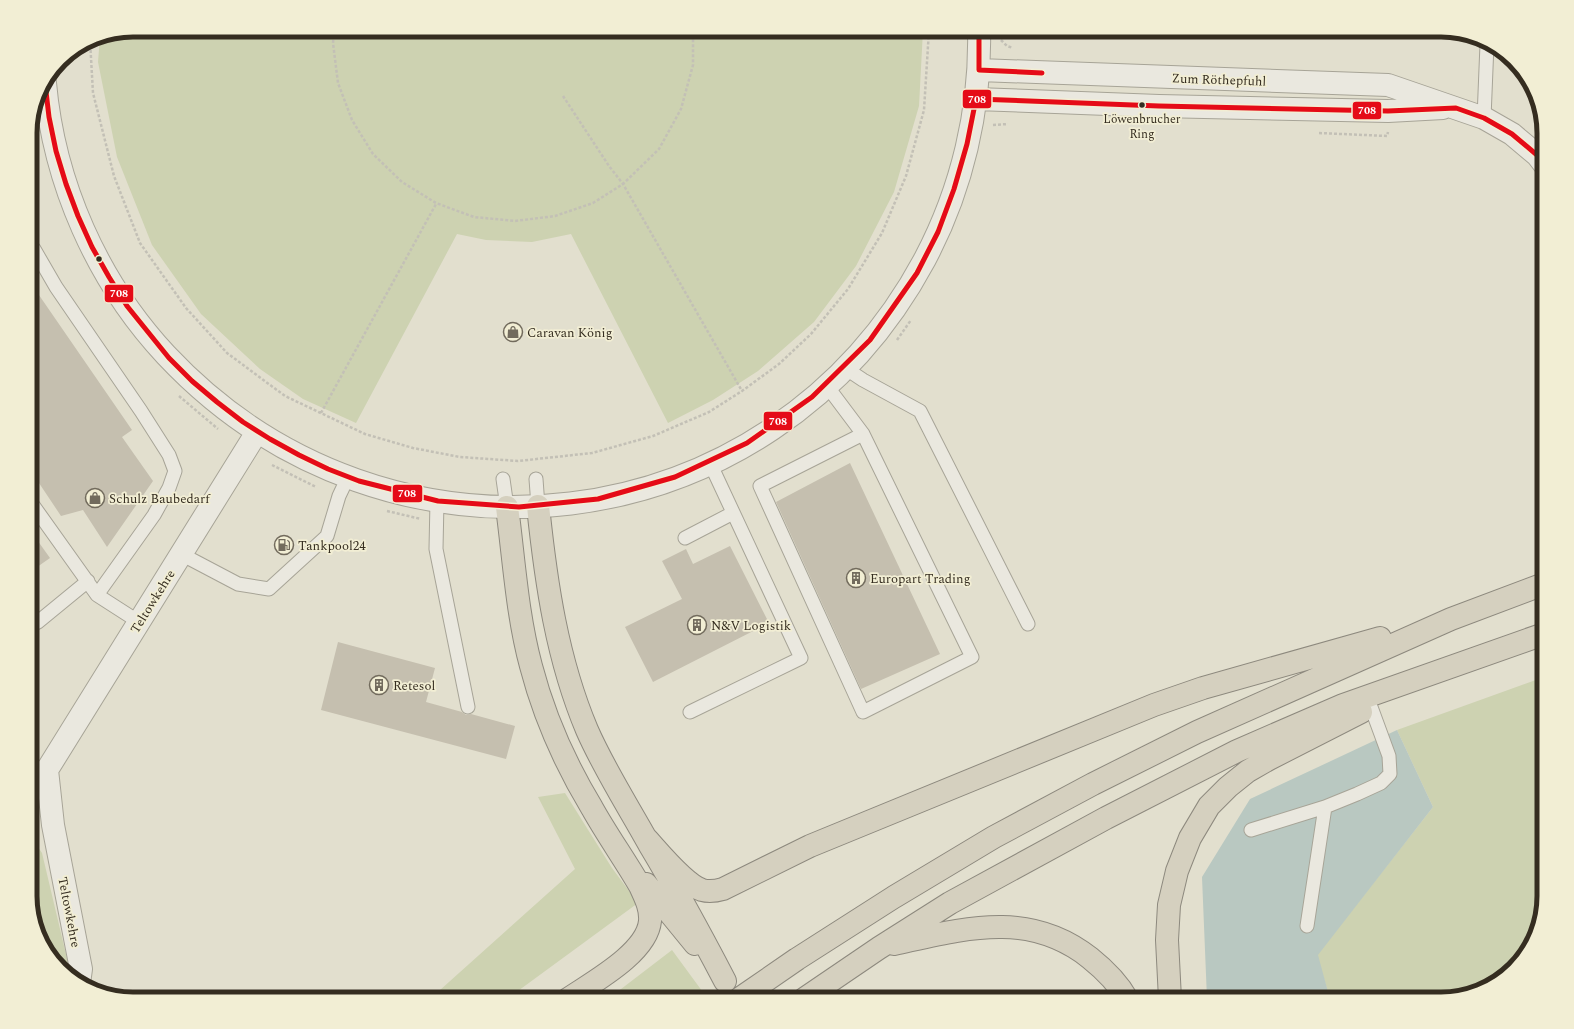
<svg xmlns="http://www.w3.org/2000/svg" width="1574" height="1029" font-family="Spectral,serif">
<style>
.green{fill:#cdd2b1}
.water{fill:#b9c8c1}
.building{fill:#c5bfaf}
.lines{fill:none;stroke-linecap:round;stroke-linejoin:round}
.lane-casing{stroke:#a7a497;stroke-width:15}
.street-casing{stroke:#a7a497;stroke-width:24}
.highway-casing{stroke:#8d897e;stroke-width:24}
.path{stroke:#c3c0b6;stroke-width:2.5;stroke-dasharray:3 2;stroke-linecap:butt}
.lane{stroke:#eae8df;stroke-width:13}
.street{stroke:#eae8df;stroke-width:22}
.highway{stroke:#d5d0bf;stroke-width:22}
.bus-1-casing{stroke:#f2eed4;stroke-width:8}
.bus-1{stroke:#e50b17;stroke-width:5}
.bus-dot{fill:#352d20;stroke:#f2eed4;stroke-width:1.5}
.labels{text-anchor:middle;stroke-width:3.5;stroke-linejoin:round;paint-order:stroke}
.bus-label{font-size:12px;fill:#352d20;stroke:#f2eed4}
.street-label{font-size:13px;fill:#352d20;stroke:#f2eed4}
.poi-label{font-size:13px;fill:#352d20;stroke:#f2eed4;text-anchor:start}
.rim{fill:none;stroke:#352d20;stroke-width:5}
.line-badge{stroke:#f2eed4;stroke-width:1.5}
.badge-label{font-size:11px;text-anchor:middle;font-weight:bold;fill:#fff}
</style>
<rect width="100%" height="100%" fill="#e2dfce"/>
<path class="green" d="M133,30H923L919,106L894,192L856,266L814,322L758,371L713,400L668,423L571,234L532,242L486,240L457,234L356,423L303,399L260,369L201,314L152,245L117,157L98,62L100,37Z
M1544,677V897L1527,953L1493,985L1442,999H1330L1317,955L1433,807L1397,730Z
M565,793L612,868L638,903L507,999H430L575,869L538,797Z
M30,835L42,853L69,967L67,972L44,948L30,903Z
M672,950L705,995L700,999H608Z"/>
<path class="water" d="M1397,730L1433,807L1318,955L1330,999H1207L1202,877L1250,799Z"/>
<path class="building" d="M30,282L132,430L122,437L153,481L107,547L83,510L61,516L37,480L30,479Z
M850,463L940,654L861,689L776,502Z
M30,530L50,558L30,572Z
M730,546L769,623L653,682L625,627L682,599L662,561L686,549L693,564Z
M338,642L435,668L426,702L462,712L466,715L471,714L515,726L506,759L321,710Z"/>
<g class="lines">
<defs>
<path id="lane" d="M1484,118L1487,44
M30,246L34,249L56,287L141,411L169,455L175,471L169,488L154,515L97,595
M845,368L863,380L920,411L1028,624
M827,386L863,434L972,657L863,712L760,486L863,434
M503,479L507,507
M536,479L538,506
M30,501L97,595L139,622
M437,501L436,549L468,707
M685,538L733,513
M181,554L238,584L269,589L327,536L339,496L348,477
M30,626L38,622L88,581
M690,712L801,658L710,463
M1251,830L1325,807L1357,794L1381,783L1390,774L1389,756L1371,707
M1307,926L1325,807"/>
<path id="street" d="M979,70L1388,85L1484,118L1512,134L1537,155L1544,164
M45,83C54,183 97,281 166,355C387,591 771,547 925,259C962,189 981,109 979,30
M976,99L1159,106L1388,111L1443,108
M47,770L53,825L81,969L79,983
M30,777L47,770L257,432"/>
<path id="highway" d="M538,506C546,583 557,659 587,730C604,769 628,806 649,844C676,889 701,935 725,981
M507,507C514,560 517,614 531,666C544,716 566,765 592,808C607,835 625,860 640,886C645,897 651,908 650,921C647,953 593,982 568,999
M645,837C658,851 684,884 702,890C709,892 716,891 723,889L810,846L1154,705L1203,688L1380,638
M646,884L695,944
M894,944C963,929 1028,909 1090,958C1105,970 1118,983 1127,999
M739,999L797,959L894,897L994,837L1093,784L1197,732L1451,619L1544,584
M804,999L879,948L950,903L1106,818L1237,751L1343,705L1544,634
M1170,999L1167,940L1169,905L1177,871L1190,838L1209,806L1228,787L1248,771L1269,759L1361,712"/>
</defs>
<use href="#lane" class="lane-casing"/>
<use href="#street" class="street-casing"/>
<use href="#highway" class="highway-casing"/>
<path class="path" d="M334,30L333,43L338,83L352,120L373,154L402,182L436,203L474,217L515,221L555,216L593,203L623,184L659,149L681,109L693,65V30
M90,40L93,93L114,176L140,243L186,308L227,353L285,396L365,434L413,448L460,457L518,461L592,453L653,436L709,412L742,391L779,364L811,334L848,289L882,233L906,176L924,110L929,30
M1001,40L1007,46L1013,48
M563,96L609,166L623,184L742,391
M993,125L1008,124
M1319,133L1387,136L1388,132
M897,340L911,320
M179,396L218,429
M321,413L436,204
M272,465L316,487
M387,511L421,519"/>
<use href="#lane" class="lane"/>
<use href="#street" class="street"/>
<use href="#highway" class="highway"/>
<defs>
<path id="bus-1" d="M979,30V70L1042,73
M45,83L49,117L56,151L66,184L78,216L92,247L109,277L127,306L169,358L192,381L217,402L243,422L270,439L299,455L328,469L359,481L438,501L519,507L598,499L675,477L747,443L812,397L870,340L917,273L938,232L954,189L967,144L976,99L1159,106L1388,111L1456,108L1484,118L1512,134L1537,155L1544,164"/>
</defs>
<use href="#bus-1" class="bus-1-casing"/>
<use href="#bus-1" class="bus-1"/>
</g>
<defs>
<symbol id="shop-ring" viewBox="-11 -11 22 22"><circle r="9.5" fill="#f2eed4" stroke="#726b5d" stroke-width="1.5"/><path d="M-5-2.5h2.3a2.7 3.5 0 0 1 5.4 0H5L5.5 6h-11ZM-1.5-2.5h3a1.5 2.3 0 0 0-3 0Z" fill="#726b5d"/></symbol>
<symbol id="fuel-ring" viewBox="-11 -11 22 22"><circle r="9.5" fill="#f2eed4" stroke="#726b5d" stroke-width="1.5"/><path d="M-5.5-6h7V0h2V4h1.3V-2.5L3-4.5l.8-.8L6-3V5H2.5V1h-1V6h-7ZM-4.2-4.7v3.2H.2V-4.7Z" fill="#726b5d"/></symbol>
<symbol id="building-ring" viewBox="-11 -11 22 22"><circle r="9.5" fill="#f2eed4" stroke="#726b5d" stroke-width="1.5"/><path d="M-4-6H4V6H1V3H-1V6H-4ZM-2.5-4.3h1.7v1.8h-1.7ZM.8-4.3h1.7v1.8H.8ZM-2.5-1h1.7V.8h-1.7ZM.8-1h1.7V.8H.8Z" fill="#726b5d"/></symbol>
</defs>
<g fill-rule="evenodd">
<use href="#shop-ring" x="502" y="321" width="22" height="22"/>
<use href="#shop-ring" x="84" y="487" width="22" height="22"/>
<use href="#fuel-ring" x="273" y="534" width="22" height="22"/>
<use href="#building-ring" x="845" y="567" width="22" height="22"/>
<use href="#building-ring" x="686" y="614" width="22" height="22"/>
<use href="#building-ring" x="368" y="674" width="22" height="22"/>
</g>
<g class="bus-dot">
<circle cx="1142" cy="105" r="3.5"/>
<circle cx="99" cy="259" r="3.5"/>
</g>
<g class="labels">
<g class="bus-label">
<text x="1142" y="123">Löwenbrucher<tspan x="1142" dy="15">Ring</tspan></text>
</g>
<g class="street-label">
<text transform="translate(1219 79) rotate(2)" y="5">Zum Röthepfuhl</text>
<text transform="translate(152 601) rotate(-58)" y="5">Teltowkehre</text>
<text transform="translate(70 912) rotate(79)" y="5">Teltowkehre</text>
</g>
<g class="poi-label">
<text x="527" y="337">Caravan König</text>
<text x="109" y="503">Schulz Baubedarf</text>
<text x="298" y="550">Tankpool24</text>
<text x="870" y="583">Europart Trading</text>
<text x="711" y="630">N&amp;V Logistik</text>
<text x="393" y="690">Retesol</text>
</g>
</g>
<path d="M0 0H1574V1029H0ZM133 37H1441A96 96 0 0 1 1537 133V896A96 96 0 0 1 1441 992H133A96 96 0 0 1 37 896V133A96 96 0 0 1 133 37Z" fill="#f2eed4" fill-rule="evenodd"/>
<path class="rim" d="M133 37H1441A96 96 0 0 1 1537 133V896A96 96 0 0 1 1441 992H133A96 96 0 0 1 37 896V133A96 96 0 0 1 133 37Z"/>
<g class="line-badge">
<rect x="962" y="89" width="30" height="20" rx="4" fill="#e50b17"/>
<rect x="1352" y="101" width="30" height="19" rx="4" fill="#e50b17"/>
<rect x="104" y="284" width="30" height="19" rx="4" fill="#e50b17"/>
<rect x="763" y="411" width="30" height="20" rx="4" fill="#e50b17"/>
<rect x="392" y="484" width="31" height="19" rx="4" fill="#e50b17"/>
</g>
<g class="badge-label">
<text x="977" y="103">708</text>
<text x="1367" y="114">708</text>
<text x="119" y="297">708</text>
<text x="778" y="425">708</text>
<text x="407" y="497">708</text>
</g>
</svg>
